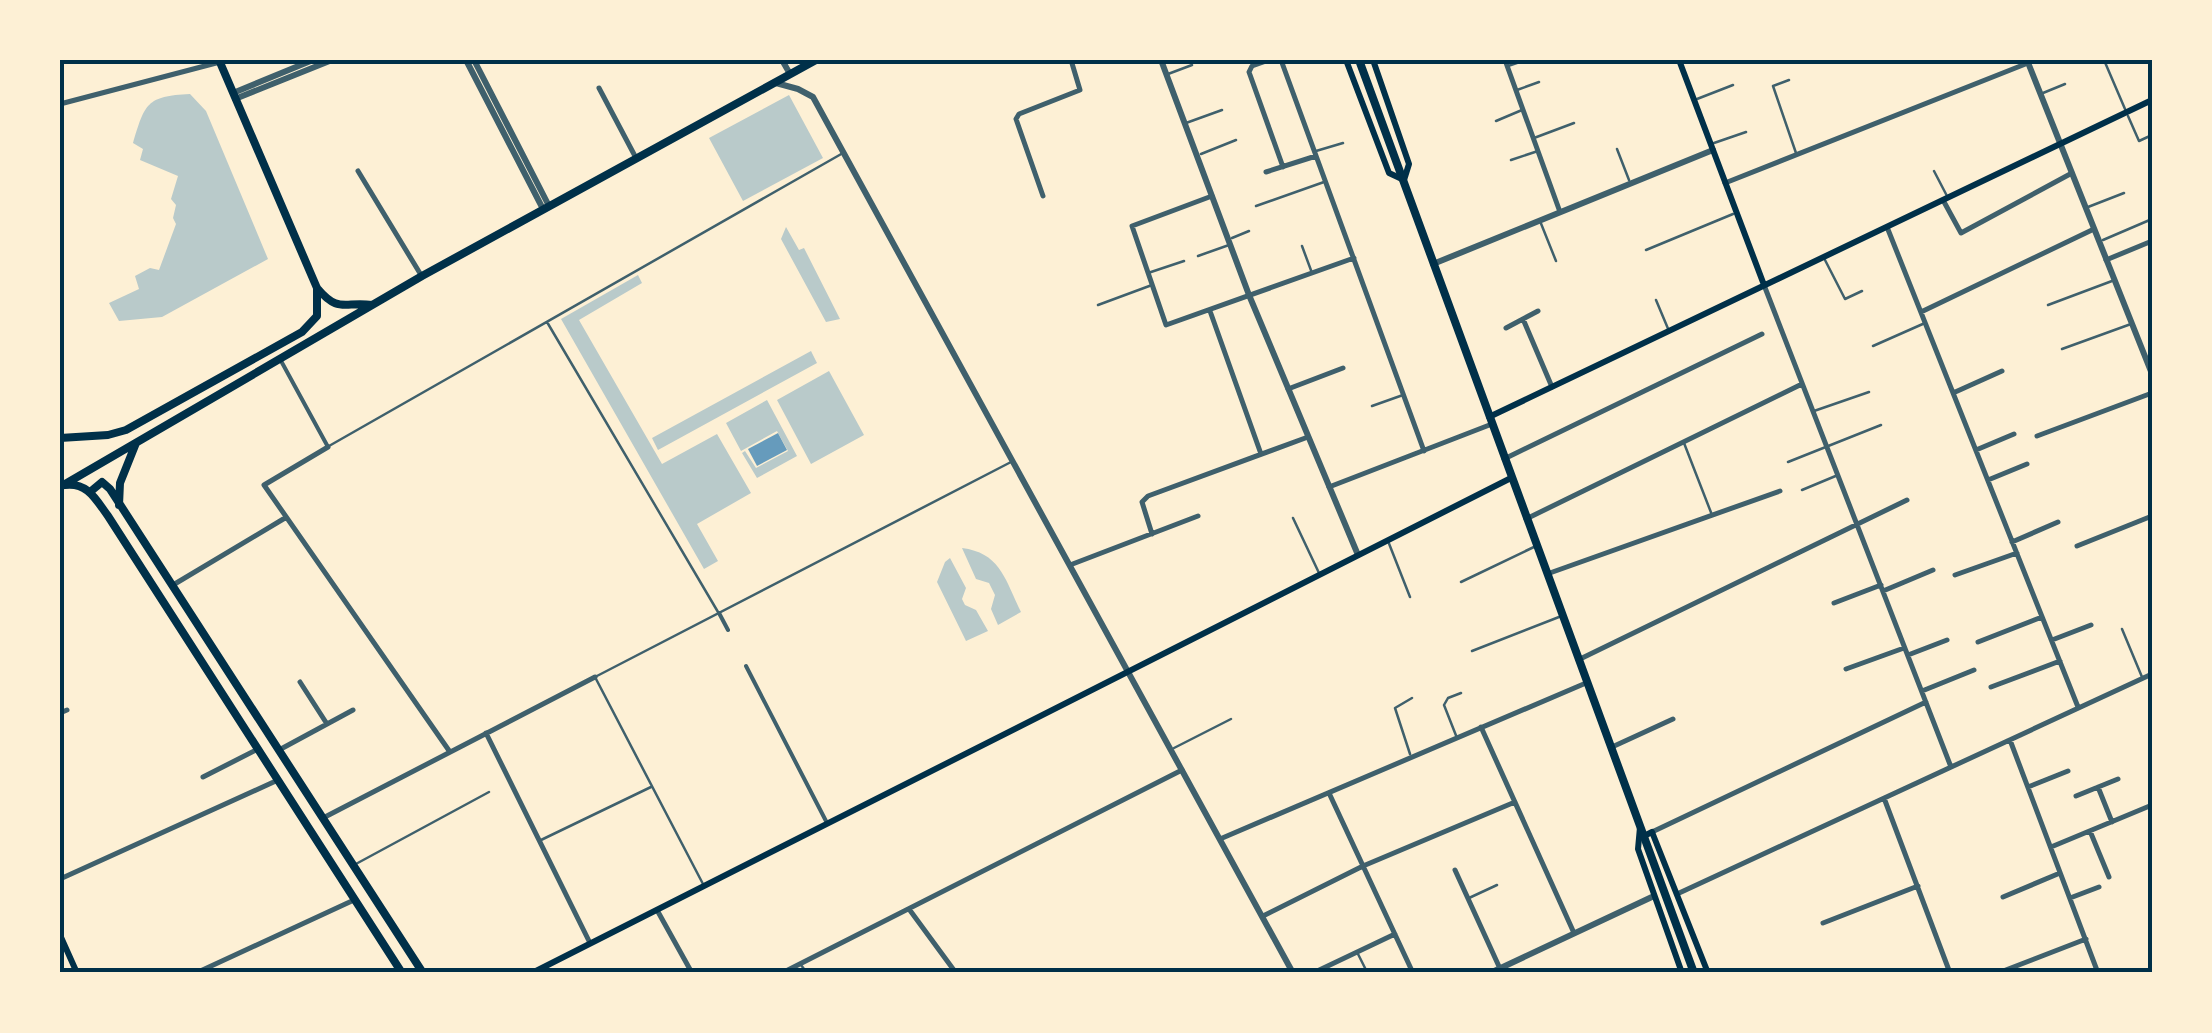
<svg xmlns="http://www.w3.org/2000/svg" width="2212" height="1033" font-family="'Sofia Sans Condensed',sans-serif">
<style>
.green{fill:#b9caca}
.water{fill:#669bbc}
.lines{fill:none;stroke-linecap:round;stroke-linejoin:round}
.service{stroke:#3f606c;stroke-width:2.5}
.pedestrian{stroke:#3f606c;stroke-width:4}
.minor{stroke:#3f606c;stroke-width:5}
.tertiary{stroke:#3f606c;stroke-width:6}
.secondary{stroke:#003049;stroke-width:6}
.primary{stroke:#003049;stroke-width:8}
.neatline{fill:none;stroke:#003049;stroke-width:4}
</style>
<rect width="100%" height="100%" fill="#fdf0d5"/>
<path class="green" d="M190,94L206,111L268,259L162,317L119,321L109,303L139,289L135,276L150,268L159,270L176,224L173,218L176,205L171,199L178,176L140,160L143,149L133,143C145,104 146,96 190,94Z
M789,95L823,158L743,201L709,138Z
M786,227L799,250L804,248L840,319L826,322L781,239Z
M638,275L642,283L579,320L662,464L717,434L751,493L697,524L718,561L704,569L561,319Z
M811,351L817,363L658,450L652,438Z
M829,371L864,435L811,464L777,400Z
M767,400L797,456L757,478L742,453L745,451L756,468L788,451L777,431L741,451L726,423Z
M962,548C1001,553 1005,580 1021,612L998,625L991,609L995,595L989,583L976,579Z
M950,558L966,588L962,599L965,605L976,610L988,631L966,641L937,582L945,562Z"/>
<path class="water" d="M778,433L787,450L757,466L748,449Z"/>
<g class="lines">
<path class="service" d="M1460,60L1461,62
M2104,60L2125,109
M2150,60L2152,66
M1508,66L1526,60
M1168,74L1192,65
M1789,80L1773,86L1796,153
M1517,90L1539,82
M2043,93L2065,84
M1697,99L1733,85
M2128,116L2139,141L2152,135
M1496,121L1522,110
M1186,123L1222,110
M1534,138L1574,123
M1714,143L1746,132
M1617,149L1629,180
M1316,151L1343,143
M1201,154L1236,140
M1511,160L1538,151
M1934,171L1947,196
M1256,206L1324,182
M2088,207L2124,193
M1540,221L1556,261
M1232,238L1249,231
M2103,240L2152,219
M1302,246L1312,273
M1646,250L1733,214
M1198,256L1229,245
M1825,260L1845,299L1862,291
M1148,273L1184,261
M1656,300L1669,331
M1098,305L1152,285
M2048,305L2112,281
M547,322L718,612
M1873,346L1925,323
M2062,349L2131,324
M1372,406L1403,395
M1814,411L1869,392
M1684,443L1712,515
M329,446L843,153
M1788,462L1881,425
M1802,490L1838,475
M1293,518L1319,573
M1388,541L1410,597
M1461,582L1536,546
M2122,629L2142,677
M1472,651L1559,617
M1457,738L1444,705L1448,698L1461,693
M1174,748L1231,719
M1410,754L1395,708L1412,698
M541,840L651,787
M354,865L489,792
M703,884L595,677L1011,462
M1469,898L1497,885
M1358,954L1366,970
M801,965L807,973"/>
<path class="pedestrian" d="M280,359L328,447
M719,613L728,630
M746,666L827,823"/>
<path class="minor" d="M1269,60L1252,66L1249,72L1283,167
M1281,60L1424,451
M1505,60L1560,212
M599,88L636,158
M60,104L220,62
M358,171L421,275
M1266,172L1316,156
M1725,183L2028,63
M1043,196L1016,119L1019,114L1080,90L1071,60
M1212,196L1132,226L1166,325L1354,258
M1943,200L1961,233L2072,173
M1887,227L2078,707
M2106,260L2152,241
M1764,285L1951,767
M1210,311L1261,454
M1921,312L2094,229
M1523,319L1552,387
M1506,328L1538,311
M1288,389L1343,368
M1953,393L2002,371
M2037,436L2152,393
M328,447L264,485L450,752
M1976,450L2014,434
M1504,459L1762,334
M1988,480L2027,464
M1329,487L1492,424
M1526,519L1802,384
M1152,534L1142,502L1148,496L1308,437
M2012,542L2058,522
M2077,546L2152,516
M1070,565L1198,516
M1547,574L1780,491
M1955,575L2017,553
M173,585L285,518
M1883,591L1933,570
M1834,603L1881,585
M2052,640L2091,625
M1978,642L2042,617
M1908,655L1947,640
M1578,660L1907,500
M1846,669L1904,648
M300,682L327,724
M1991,687L2060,661
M1922,691L1974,670
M60,713L67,710
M1481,727L1574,933
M486,733L590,943
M2010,740L2098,973
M1612,747L1673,719
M279,750L353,710
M203,777L258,749
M2028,787L2068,771
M2098,787L2112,822
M1329,793L1413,973
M2076,796L2118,779
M1884,798L1950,973
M323,818L595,677
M2090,831L2109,877
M1652,832L1926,702
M1220,839L1586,683
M2051,847L2152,805
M1455,870L1502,973
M60,879L278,780
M1677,894L2152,674
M2003,897L2060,873
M2070,898L2099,887
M909,909L956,973
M657,910L692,973
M1263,916L1363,866L1515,802
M1823,923L1918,886
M196,973L354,900
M782,973L1182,770
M1313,973L1395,934
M1998,973L2086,939"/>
<path class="tertiary" d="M466,60L543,209
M474,60L549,206
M782,60L790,74
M1161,60L1249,295L1358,555
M2027,60L2152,374
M776,83L798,89L813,97L1293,973
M233,93L313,60
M235,99L332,60
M1433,264L1713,150
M1490,973L1654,896"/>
<path class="secondary" d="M1346,60L1389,173L1404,180L1409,164L1373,60
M1679,60L1764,285
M1489,417L2152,100
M1640,827L1638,849L1682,973
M1644,836L1652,832L1708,973
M60,935L77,973
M532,973L1511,478"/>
<path class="primary" d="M219,60L317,288C339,314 344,301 372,305
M1359,60L1694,973
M60,438L108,435L126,430L302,332L317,316V288
M65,485C88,482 96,500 108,516L402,973
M60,487L422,276L816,60
M90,492L102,482L110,489L423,973
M119,505L120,483L136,443"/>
</g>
<rect width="2212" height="1033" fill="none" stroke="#fdf0d5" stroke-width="125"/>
<rect x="62" y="62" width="2088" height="908" class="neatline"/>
</svg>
